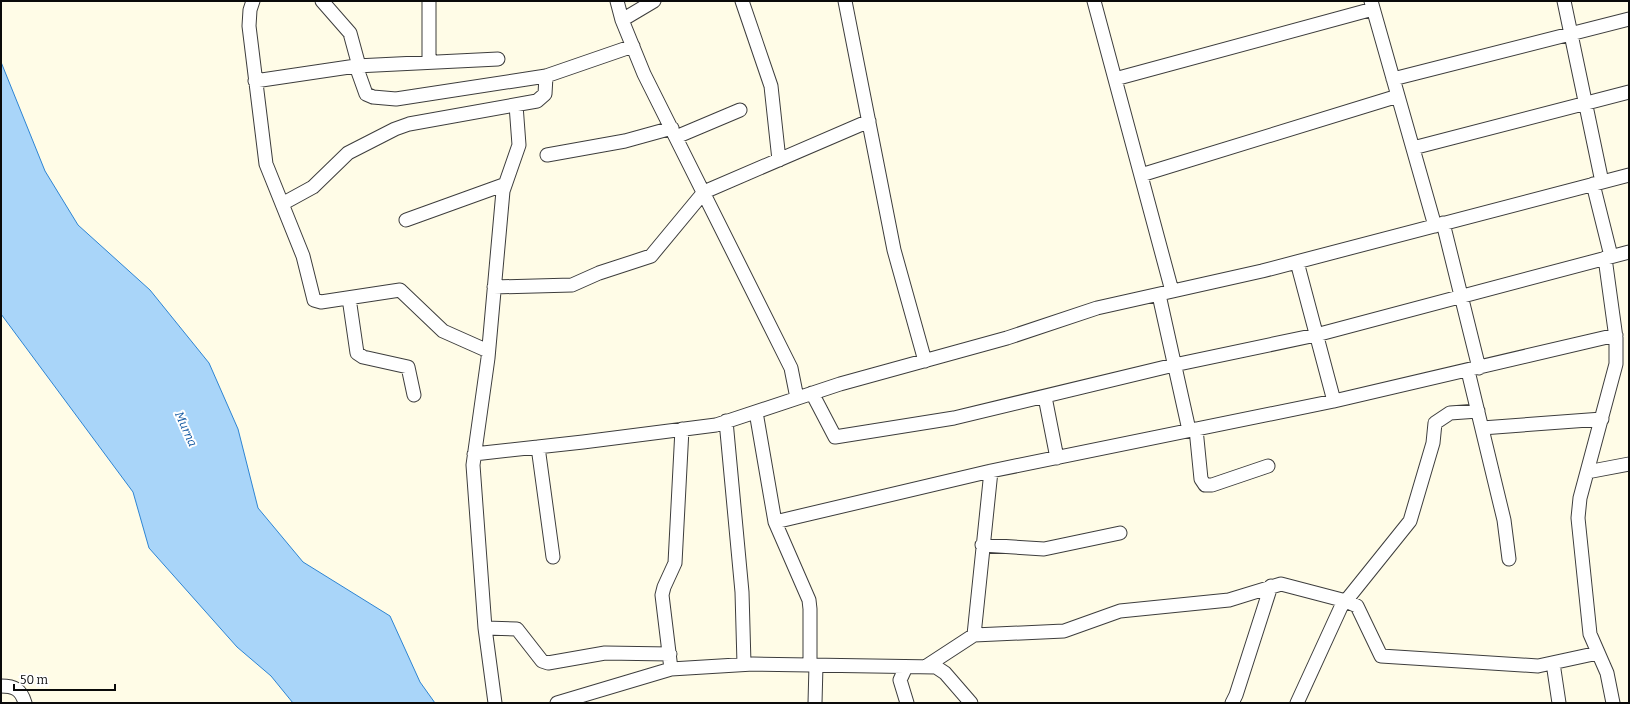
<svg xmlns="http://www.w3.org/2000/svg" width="1630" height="704" font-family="Bitter,serif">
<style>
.water{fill:#a9d5f9;stroke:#2d84d3}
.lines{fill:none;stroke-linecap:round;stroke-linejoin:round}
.street-casing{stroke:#3d3d3d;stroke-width:15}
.street{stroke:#fff;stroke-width:13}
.labels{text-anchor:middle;stroke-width:4;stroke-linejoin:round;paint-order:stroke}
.water-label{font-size:12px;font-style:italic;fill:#0f56a0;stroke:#fff}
</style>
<rect width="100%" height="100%" fill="#fffce7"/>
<path class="water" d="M1,62L45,171L78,225L150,290L209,363L238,429L258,508L303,562L390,616L420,682L435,703H293L271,676L237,647L149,548L133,492L1,314Z"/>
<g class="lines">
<defs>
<path id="street" d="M253,1L250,10L249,26L266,164L303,256L314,300L321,302L400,290L443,331L488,351
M322,1L350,33L359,66
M429,1V62
M617,1L622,20L644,74L791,368L797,398
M742,1L771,86L779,160
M845,1L894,250L925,361
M1094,1L1172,291
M1371,1L1435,226
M1564,1L1602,182
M622,20L654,1
M356,66L366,94L373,97L396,99L546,76L633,46
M1115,79L1373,9
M1393,79L1629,19
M255,81L356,66L498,59
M676,137L740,110
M1413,148L1629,92
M547,155L625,141L672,128
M1141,175L1398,96
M1593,184L1611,256
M282,204L313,187L348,153L395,129L409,124L537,101L545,94L546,76
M406,220L503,185
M1443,223L1479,368
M1605,258L1616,338V364L1580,498L1578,518L1590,634L1607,673L1613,703
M1297,262L1334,401
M494,287L572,285L599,273L651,256L704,192L869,121
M1159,295L1189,430
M349,298L357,353L363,357L408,367L414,395
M1468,371L1504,520L1509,559
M812,393L835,437L954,418L1174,365L1316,335L1629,252
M1045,397L1057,458
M756,412L775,522L809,600L810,609V665
M726,421L742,592L744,664
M1482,428L1602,419
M1196,429L1201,479L1205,485H1212L1268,466
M538,447L553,557
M474,454L583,442L716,425L840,384L1007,338L1097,308L1262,271L1629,175
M1587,472L1629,464
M775,522L991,471L1334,401L1616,335
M982,545L1044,549L1120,533
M485,628L517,629L542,661L548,663L605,653L670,654
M974,635L991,471
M1553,663L1559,703
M906,667L900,680L907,703
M925,667L974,635L1064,631L1120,611L1229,600L1281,584L1346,601L1357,606L1381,656L1538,666L1598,653
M671,669L662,595L664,587L675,563L682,429
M1,686C14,686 21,689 25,703
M495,703L485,628L473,465L488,358L503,191L519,145L516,105
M557,703L671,669L753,664L936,667L945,673L971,703
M815,703L816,665
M1232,703L1236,695L1271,586
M1297,703L1341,607L1410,521L1433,443L1435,423L1450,413L1478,411"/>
</defs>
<use href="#street" class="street-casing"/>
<use href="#street" class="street"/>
</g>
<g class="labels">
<g class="water-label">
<text transform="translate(186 429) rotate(66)" y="4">Murna</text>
</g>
</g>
<rect width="1630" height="704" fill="none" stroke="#0a0a0a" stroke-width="4"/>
<path d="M14 684v6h101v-6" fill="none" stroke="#0a0a0a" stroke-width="2"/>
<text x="20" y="684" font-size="12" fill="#0a0a0a" stroke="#ffffff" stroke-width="3" paint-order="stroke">50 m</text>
</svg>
